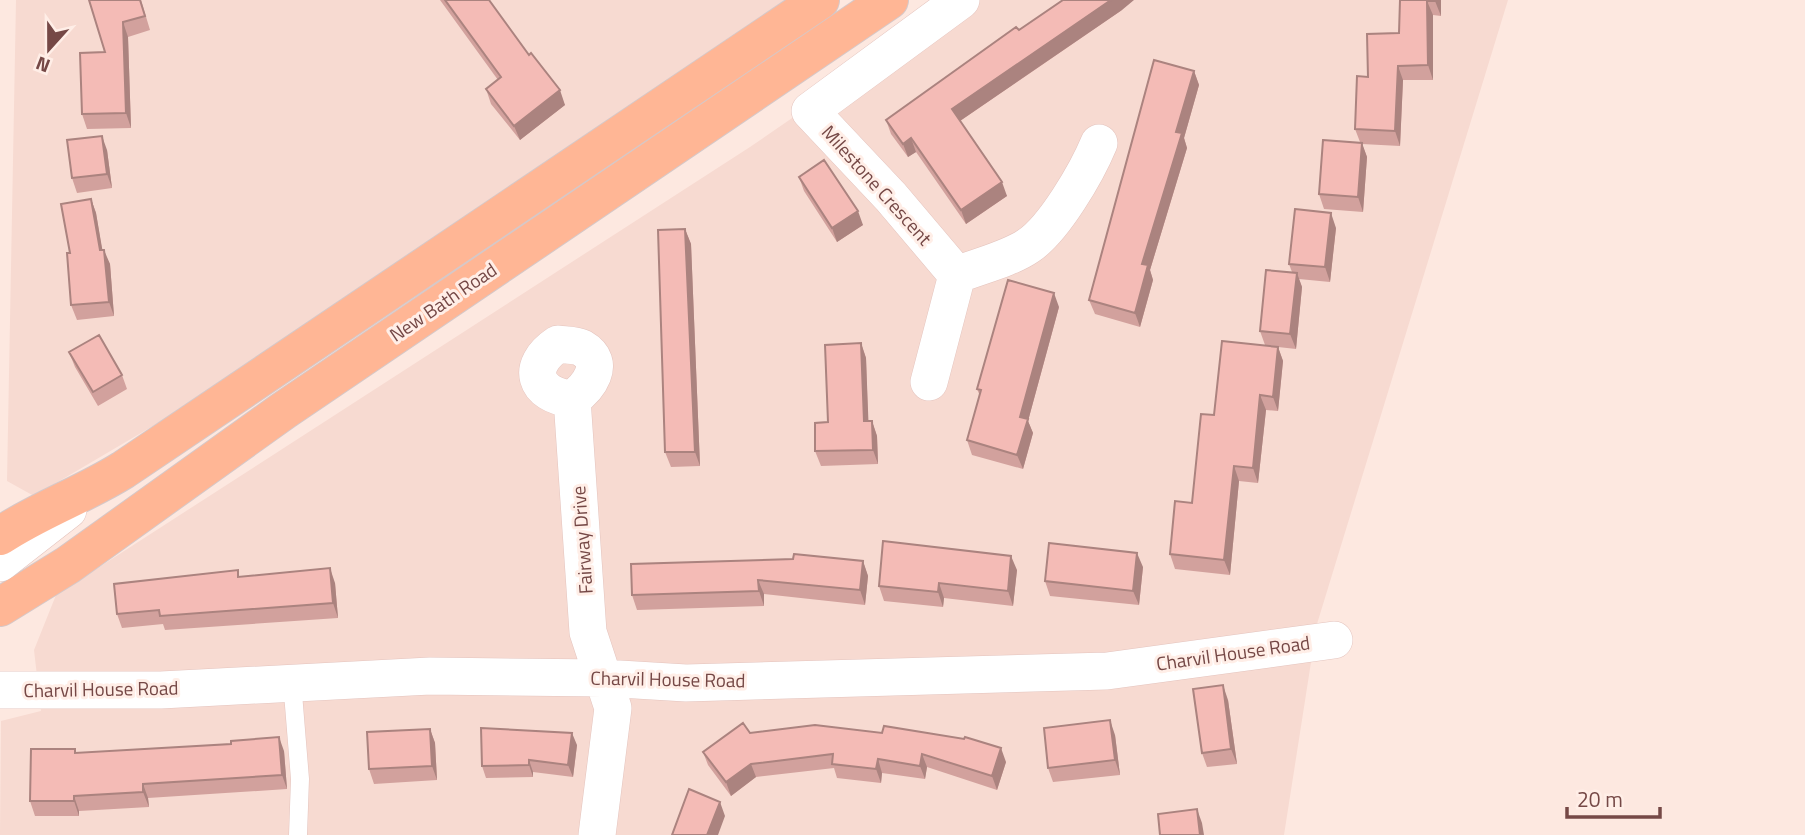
<svg xmlns="http://www.w3.org/2000/svg" width="1805" height="835" font-family="'Titillium Web',sans-serif">
<style>
.residential{fill:#f7dad1}
.lines{fill:none;stroke-linecap:round;stroke-linejoin:round}
.lane-casing{stroke:#e4c4be;stroke-width:19}
.street-casing{stroke:#e4c4be;stroke-width:38}
.primary-casing{stroke:#d6c8c8;stroke-width:40}
.lane{stroke:#fff;stroke-width:18}
.street{stroke:#fff;stroke-width:37}
.primary{stroke:#ffb695;stroke-width:38}
.wall{fill:#d2a19d}
.shaded-wall{fill:#ab837f}
.building{fill:#f4bbb6;stroke:#ab837f;stroke-width:2}
.labels{text-anchor:middle;stroke-width:6;stroke-linejoin:round;paint-order:stroke}
.street-label{font-size:19px;fill:#754846;stroke:#ffeee7}
</style>
<rect width="100%" height="100%" fill="#fde8e0"/>
<path class="residential" d="M16,0H800L331,321L34,496L7,481Z
M964,0H1508L1317,624L1284,835H0L1,721L41,711L34,650L56,595L750,147Z"/>
<g class="lines">
<defs>
<path id="lane" d="M292,681L300,779L298,835"/>
<path id="street" d="M957,275C979,266 1009,259 1028,246C1054,229 1087,172 1099,143
M929,382L957,275L891,197L810,111L961,0
M572,399C588,388 608,363 582,348C576,345 565,345 558,344C525,366 534,395 572,399L588,632L613,708L597,835
M0,563L68,510
M0,690H161L430,676L603,678L686,683L1107,671L1334,640"/>
<path id="primary" d="M0,536C39,510 83,495 123,470L820,0
M0,607L68,565L283,411L889,0"/>
</defs>
<use href="#lane" class="lane-casing"/>
<use href="#street" class="street-casing"/>
<use href="#primary" class="primary-casing"/>
<use href="#lane" class="lane"/>
<use href="#street" class="street"/>
<use href="#primary" class="primary"/>
</g>
<path class="wall" d="M89,0H141L150,30L128,37L131,128L87,129L82,114L105,52Z
M440,0H489L565,105L520,140L491,104L486,89L498,80Z
M1400,0H1441V16L1433,15V80H1403L1400,146L1362,144L1367,157L1363,212L1324,209L1319,194L1360,142L1355,129L1368,77L1399,33Z
M1122,10L960,121L1007,196L966,224L916,152L908,157L891,134L886,120L1019,30Z
M1194,71L1199,85L1184,138L1187,148L1150,270L1153,280L1140,327L1095,314L1089,300Z
M107,150L112,188L77,193L72,178Z
M799,177L863,225L837,242L804,191Z
M91,199L96,213L102,250L110,264L114,316L77,320L71,305L70,253Z
M1336,228L1330,282L1299,279L1302,287L1296,349L1278,347L1283,361L1278,411L1266,410L1258,483L1239,481L1230,575L1175,569L1170,554L1192,503L1214,415L1265,345L1260,331L1292,272L1289,264Z
M685,229L691,244L700,466L671,467L665,452Z
M1059,307L1028,421L1033,433L1023,469L972,455L967,440L980,396L977,389Z
M861,343L866,358L868,421H872L877,436L878,464L821,466L815,451Z
M69,352L122,375L127,389L98,406L75,367Z
M863,561L868,576L865,605L764,594V606L637,610L632,595Z
M1143,567L1139,605L1050,596L1045,581Z
M1017,570L1013,606L944,598L943,607L884,601L879,586Z
M240,576L335,583L338,618L165,630L163,624L122,628L117,614Z
M1228,700L1237,764L1207,767L1202,753Z
M430,729L435,743L437,780L374,784L369,769Z
M750,733L1006,762L997,790L927,767L925,779L882,773L881,783L837,778L834,768L756,777L731,796L708,765L703,752Z
M1115,735L1120,775L1053,782L1048,768Z
M577,745L573,777L533,772V777L486,778L482,766Z
M75,749L76,753L284,751L287,789L148,798L149,807L79,811V816H35L30,801Z"/>
<path class="shaded-wall" d="M1111,0H1134L1122,10L957,123L952,109Z
M1435,0H1441V16L1435,1Z
M1427,1L1433,15V80L1428,65Z
M123,22L128,37L131,128L126,113Z
M1398,66L1403,80L1400,146L1395,131Z
M1194,71L1199,85L1184,138L1187,148L1150,270L1153,280L1140,327L1135,313L1142,264L1176,132Z
M560,90L565,105L520,140L514,126Z
M102,136L107,150L112,188L107,174Z
M911,138L916,152L908,157L903,144Z
M1362,143L1367,157L1363,212L1358,197Z
M1002,182L1007,196L966,224L961,210Z
M91,199L96,213L105,265L100,250Z
M858,211L863,225L837,242L832,228Z
M1331,213L1336,228L1330,282L1325,267Z
M685,229L691,244L700,466L695,452Z
M104,250L110,264L114,316L109,302Z
M1297,273L1302,287L1296,349L1290,334Z
M1054,293L1059,307L1028,421L1033,433L1023,469L1017,455L1020,417Z
M861,343L866,358L869,436L864,421Z
M1278,347L1283,361L1278,411L1273,397Z
M1260,395L1266,410L1258,483L1253,468Z
M872,421L877,436L878,464L873,450Z
M1234,466L1239,481L1230,575L1224,560Z
M1137,553L1143,567L1139,605L1133,591Z
M1011,556L1017,570L1013,606L1008,591Z
M863,561L868,576L865,605L860,590Z
M330,568L335,583L338,618L333,603Z
M758,580L764,594V606L759,591Z
M939,583L944,598L943,607L938,592Z
M1223,685L1228,700L1237,764L1231,749Z
M1110,720L1115,735L1120,775L1115,760Z
M430,729L435,743L437,780L432,766Z
M572,733L577,745L573,777L568,765Z
M279,737L284,751L287,789L282,775Z
M1001,748L1006,762L997,790L992,776Z
M922,754L927,767L925,779L920,766Z
M878,759L882,773L881,783L876,769Z
M529,760L533,772V777L529,765Z
M751,764L756,777L731,796L726,782Z
M143,784L148,798L149,807L143,792Z
M74,796L79,811V816L74,801Z
M720,802L725,816L718,835H707Z
M1197,809L1202,823L1204,835H1200Z"/>
<path class="building" d="M89,0H140L145,16L123,22L126,113L82,114L80,53L105,52Z
M445,0H489L529,55L531,53L560,90L514,126L486,89L501,77Z
M1063,0H1111L952,109L1002,182L961,210L911,138L903,144L886,120L1016,27L1019,30Z
M1400,0H1435V1H1427L1428,65L1398,66L1395,131L1355,129L1357,76L1368,77L1367,34L1399,33Z
M1154,60L1194,71L1176,132L1182,133L1142,264L1148,265L1135,313L1089,300Z
M102,136L107,174L72,178L67,140Z
M1323,140L1362,143L1358,197L1319,194Z
M824,160L858,211L832,228L799,177Z
M91,199L100,250H104L109,302L71,305L67,253H70L61,204Z
M1295,209L1331,213L1325,267L1289,264Z
M685,229L695,452H665L658,230Z
M1266,270L1297,273L1290,334L1260,331Z
M1008,280L1054,293L1020,417L1028,419L1017,455L967,440L981,390L977,389Z
M99,335L122,375L93,392L69,352Z
M1222,341L1278,347L1273,397L1260,395L1253,468L1234,466L1224,560L1170,554L1175,501L1192,503L1201,414L1214,415Z
M861,343L864,421H872L873,450L815,451V423L828,422L825,345Z
M883,541L1011,556L1008,591L939,583L938,592L879,586Z
M1049,543L1137,553L1133,591L1045,581Z
M794,554L863,561L860,590L758,580L759,591L632,595L631,564L793,559Z
M330,568L333,603L160,616L159,610L117,614L114,584L238,570V577Z
M1223,685L1231,749L1202,753L1193,689Z
M1110,720L1115,760L1048,768L1044,728Z
M743,723L750,733L815,725L882,733L884,726L964,739L965,737L1001,748L992,776L922,754L920,766L878,759L876,769L832,764L833,754L751,764L726,782L703,752Z
M481,728L572,733L568,765L529,760V765L482,766Z
M430,729L432,766L369,769L367,732Z
M279,737L282,775L143,784V792L74,796V801H30L31,749H75V753L231,744V741Z
M689,789L720,802L707,835H672Z
M1197,809L1200,835H1160L1158,814Z"/>
<g class="labels">
<g class="street-label">
<text transform="translate(877 185) rotate(48)" y="7">Milestone Crescent</text>
<text transform="translate(443 302) rotate(-34)" y="7">New Bath Road</text>
<text transform="translate(582 540) rotate(-94)" y="7">Fairway Drive</text>
<text transform="translate(1233 653) rotate(-8)" y="7">Charvil House Road</text>
<text transform="translate(668 679) rotate(1)" y="7">Charvil House Road</text>
<text transform="translate(101 689) rotate(-1)" y="7">Charvil House Road</text>
</g>
</g>
<g transform="translate(49 49) rotate(201)" stroke="#ffeee7" stroke-width="5" paint-order="stroke">
<path d="M0-5L12 26L0 18L-12 26Z" fill="#754846"/>
<text y="-10" font-size="19" font-weight="bold" text-anchor="middle" fill="#754846">N</text>
</g>
<path d="M1567 807v10h93v-10" fill="none" stroke="#754846" stroke-width="3.5"/>
<text x="1577" y="807" font-size="21" fill="#754846" stroke="#ffeee7" stroke-width="5" paint-order="stroke">20 m</text>
</svg>
